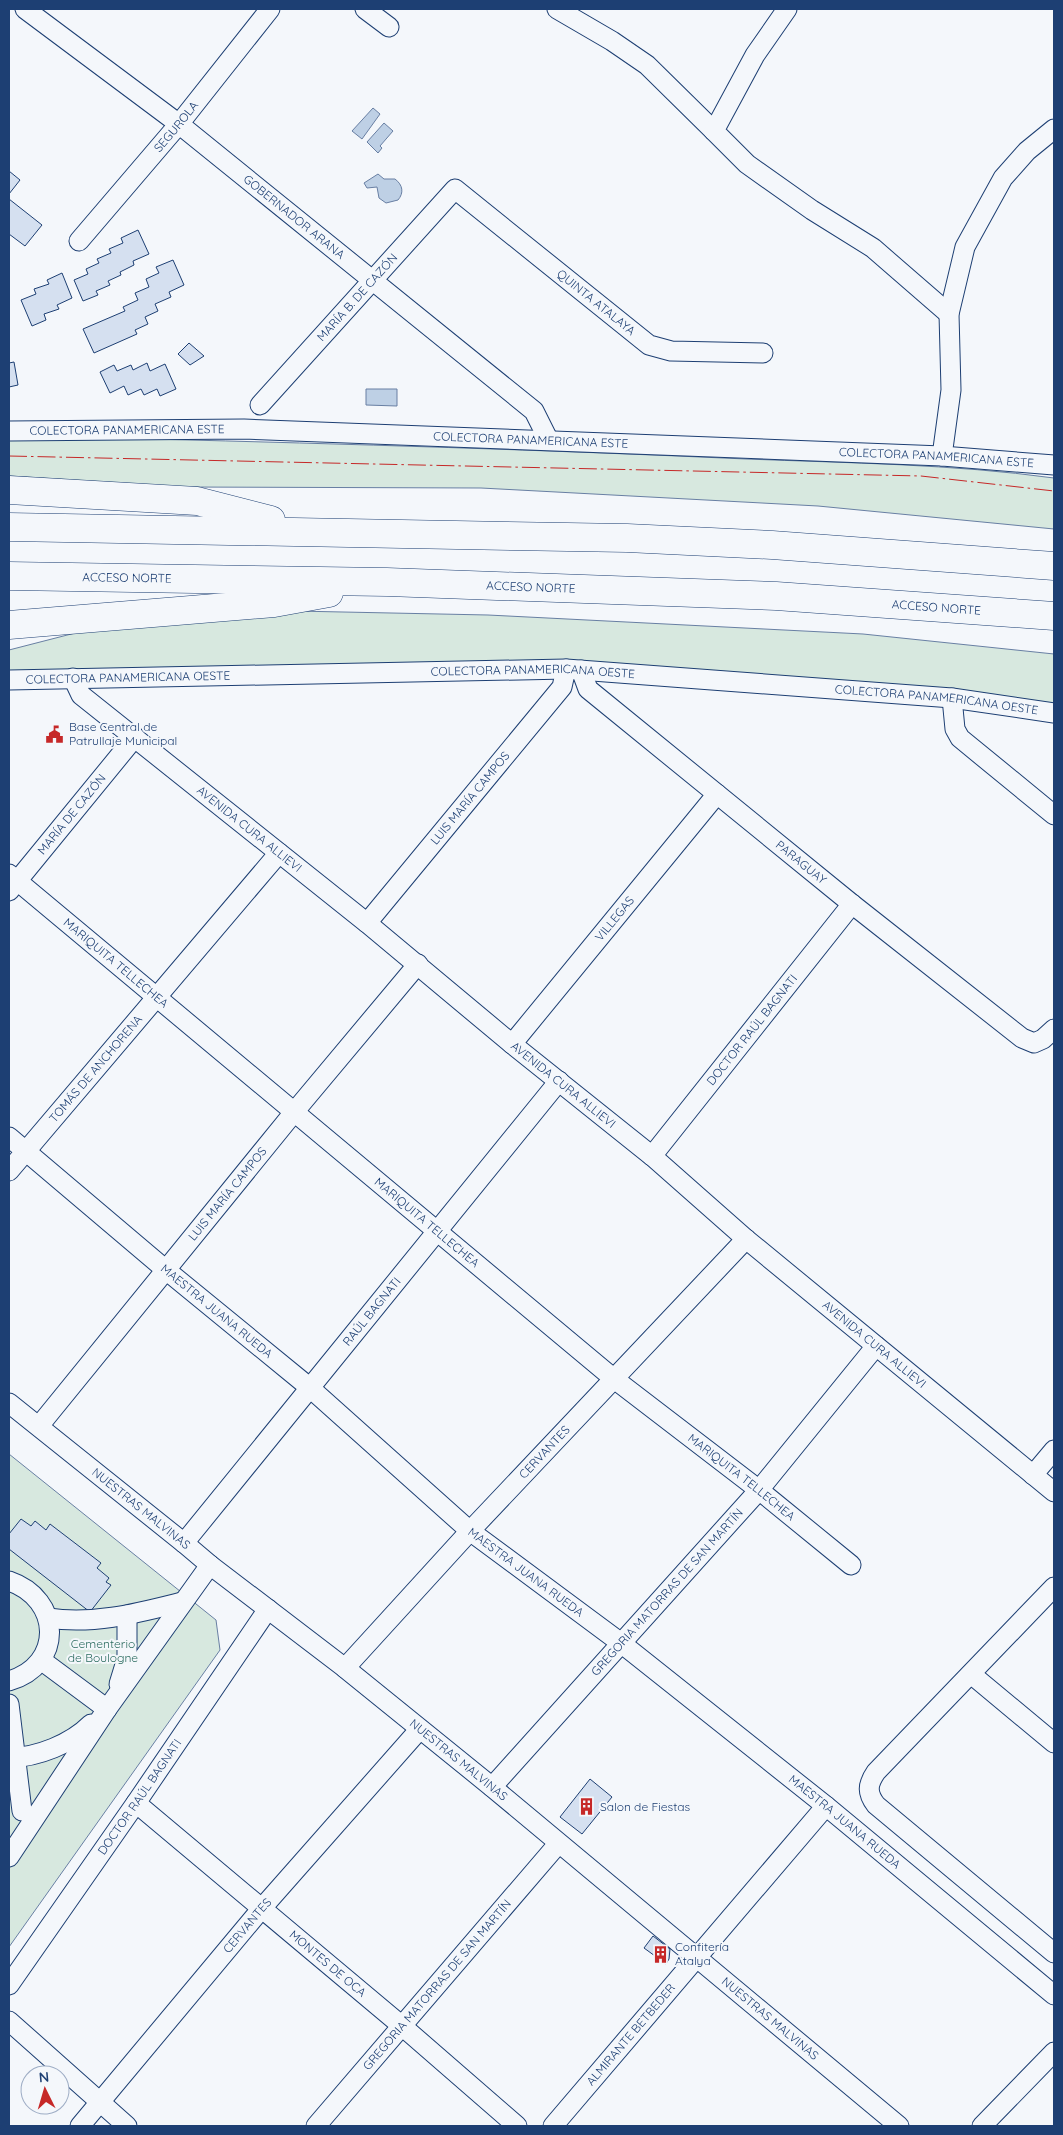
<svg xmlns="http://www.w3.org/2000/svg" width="1063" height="2135" font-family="Quicksand,sans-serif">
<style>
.green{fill:#d7e8df;stroke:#687fa3}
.water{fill:#bed0e5;stroke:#687fa3}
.building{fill:#d5e0f0;stroke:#1d3f73}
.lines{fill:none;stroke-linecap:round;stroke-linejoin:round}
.minor-casing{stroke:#1d3f73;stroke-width:21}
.highway-casing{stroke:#1d3f73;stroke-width:29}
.minor{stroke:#f4f7fb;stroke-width:19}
.highway{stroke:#f4f7fb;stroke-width:28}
.power{stroke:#c62828;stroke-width:1;stroke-dasharray:18 4 2.5 4;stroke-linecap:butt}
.labels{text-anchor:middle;stroke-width:4;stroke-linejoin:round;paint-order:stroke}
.street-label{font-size:12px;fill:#1d3f73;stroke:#f4f7fb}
.poi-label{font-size:12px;fill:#1d3f73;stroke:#f4f7fb;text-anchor:start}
.park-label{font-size:12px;fill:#2c6c60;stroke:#f4f7fb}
</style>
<rect width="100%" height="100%" fill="#f4f7fb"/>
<path class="green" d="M151,439C349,444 547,450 746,459C848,463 952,464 1054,478V529L818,506L481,488L185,487L9,476V440Z
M246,610L488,615L863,634L1054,654V707L566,663L9,673V650L79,632Z
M9,1454L216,1620L220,1650L9,1947Z"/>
<path class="water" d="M373,108L380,114L362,139L352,131Z
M384,123L393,131L380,146L382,148L378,153L367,142Z
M378,174L384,179H395C403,185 404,193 398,200L386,203L379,198L377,187L367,188L364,183Z
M366,389H397V406L366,405Z"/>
<path class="building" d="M9,171L20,180L9,194Z
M9,199L42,225L25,246L9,234Z
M138,230L149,254L133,261L134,265L120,272L121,275L108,281L110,285L96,291L98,295L83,301L74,280L88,274L86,269L99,263L97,259L111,253L109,249L123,243L121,238Z
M173,260L184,285L169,292L171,297L155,304L158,311L145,317L148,324L135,330L137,334L94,353L83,329L125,311L123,307L138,300L135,293L149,287L146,279L159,273L156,267Z
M62,273L72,298L57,305L59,309L44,314L46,320L32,326L21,300L36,294L34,289L49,284L47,280Z
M189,343L204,356L190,365L178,354Z
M14,362L18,385L9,387V363Z
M147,363L150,371L165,364L176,389L160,396L157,389L144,395L141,389L128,395L124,386L110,393L100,372L114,365L117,371L131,365L133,370Z
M21,1519L31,1526L35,1521L46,1530L50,1524L101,1563L97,1568L109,1578L106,1582L111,1585L90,1612L9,1549V1534Z
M590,1779L612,1797L582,1834L560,1817Z
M653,1936L670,1949L669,1959L666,1964L644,1948Z"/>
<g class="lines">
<defs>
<g id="minor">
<path id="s1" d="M25,9L179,124L534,411L548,439"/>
<path d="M365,9L389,27"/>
<path d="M557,9L612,41L647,65L714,131"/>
<path d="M787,9L755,55L714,131L747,164L812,210L873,248L949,314"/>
<path id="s2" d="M79,241L179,124L270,9"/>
<path id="s3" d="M260,405L455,189L649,345L671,351L763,353"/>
<path id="s4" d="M9,431L244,429L942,456L1054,465"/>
<path d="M942,456L951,390L949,314L965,247L1003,178L1027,151L1054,129"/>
<path id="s5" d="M581,670L588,689L852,904L1022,1038L1034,1043L1043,1039L1054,1029"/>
<path id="s6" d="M73,678L81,695L367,923L512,1044L652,1156L746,1239L1054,1492"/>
<path id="s7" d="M9,680L566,669L952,698L1054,713"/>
<path d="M952,698L955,729L960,738L1054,815"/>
<path id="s8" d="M9,874L613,1378L759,1490L851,1565"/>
<path id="s9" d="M9,891L135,737"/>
<path id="s10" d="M367,923L562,687L566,669"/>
<path id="s11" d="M512,1044L717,794"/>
<path id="s12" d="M9,1137L166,1270L309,1387L470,1531L621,1643L826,1806L1054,1995"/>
<path id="s13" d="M652,1156L852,904"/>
<path id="s14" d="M9,1171L279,853"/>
<path id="s15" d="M9,1403L184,1543L210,1565L345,1668L492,1787L899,2126"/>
<path id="s16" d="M39,1426L295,1111L418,964"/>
<path d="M1033,1475L1054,1450"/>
<path id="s17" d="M184,1543L559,1081"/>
<path d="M9,1581C62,1599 64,1665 9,1681"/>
<path d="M1054,1587L876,1772C867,1785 867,1793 876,1805L1054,1953"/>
<path d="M48,1618C94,1625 138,1613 182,1602"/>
<path d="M41,1660L107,1709"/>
<path id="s18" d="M345,1668L470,1531L746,1239"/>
<path d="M971,1674L1054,1743"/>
<path d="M119,1684L127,1658V1615"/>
<path d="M9,1704L22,1811"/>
<path d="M9,1758C38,1757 71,1744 91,1724"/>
<path id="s19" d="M492,1787L759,1490L876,1346"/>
<path id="s20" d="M136,1803L402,2026L517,2126"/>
<path d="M9,1857L107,1709L210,1565"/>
<path id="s21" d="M9,1985L136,1803L268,1609"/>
<path d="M9,2021L127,2126"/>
<path id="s22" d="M80,2126L262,1908L419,1730"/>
<path id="s23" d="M316,2126L558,1844"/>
<path id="s24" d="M553,2126L826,1806"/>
<path d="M982,2126L1054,2052"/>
</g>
<g id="highway">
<path d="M9,490L197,501L271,520"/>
<path d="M9,527L627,538L772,545L1054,566"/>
<path id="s25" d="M9,576L387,582L776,596L1054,616"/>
<path d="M9,625L274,603L329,593"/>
</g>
</defs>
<use href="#minor" class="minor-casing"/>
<use href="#highway" class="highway-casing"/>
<use href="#minor" class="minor"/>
<use href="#highway" class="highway"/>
<path class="power" d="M9,456L921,476L1054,491"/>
</g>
<defs>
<symbol id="civic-bare" viewBox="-9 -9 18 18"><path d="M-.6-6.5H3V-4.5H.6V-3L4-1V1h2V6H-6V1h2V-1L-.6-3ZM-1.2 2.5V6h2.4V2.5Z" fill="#c62828" stroke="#f4f7fb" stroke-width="2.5" paint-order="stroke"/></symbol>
<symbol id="building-bare" viewBox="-9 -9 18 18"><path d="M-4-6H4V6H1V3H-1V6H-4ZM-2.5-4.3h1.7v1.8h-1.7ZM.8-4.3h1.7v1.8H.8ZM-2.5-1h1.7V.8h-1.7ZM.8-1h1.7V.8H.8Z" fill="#c62828" stroke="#f4f7fb" stroke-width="2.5" paint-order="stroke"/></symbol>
</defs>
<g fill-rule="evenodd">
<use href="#civic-bare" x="42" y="722" width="25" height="25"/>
<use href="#building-bare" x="574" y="1794" width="25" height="25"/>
<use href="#building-bare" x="648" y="1942" width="25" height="25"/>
</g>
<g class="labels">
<g class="street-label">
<text dy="4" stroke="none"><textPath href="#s2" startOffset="150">SEGUROLA</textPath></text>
<text dy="4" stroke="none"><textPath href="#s1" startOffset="340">GOBERNADOR ARANA</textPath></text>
<text dy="4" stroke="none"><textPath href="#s3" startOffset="145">MARÍA B. DE CAZÓN</textPath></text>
<text dy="4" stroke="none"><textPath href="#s3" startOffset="472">QUINTA ATALAYA</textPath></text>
<text dy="4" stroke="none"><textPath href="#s4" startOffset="118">COLECTORA PANAMERICANA ESTE</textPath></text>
<text dy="4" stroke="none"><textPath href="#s4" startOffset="522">COLECTORA PANAMERICANA ESTE</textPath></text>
<text dy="4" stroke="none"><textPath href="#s4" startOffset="928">COLECTORA PANAMERICANA ESTE</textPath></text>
<text dy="4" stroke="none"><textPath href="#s25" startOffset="118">ACCESO NORTE</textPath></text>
<text dy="4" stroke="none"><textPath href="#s25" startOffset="522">ACCESO NORTE</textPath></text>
<text dy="4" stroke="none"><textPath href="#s25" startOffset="928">ACCESO NORTE</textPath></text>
<text dy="4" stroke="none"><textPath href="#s7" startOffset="524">COLECTORA PANAMERICANA OESTE</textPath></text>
<text dy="4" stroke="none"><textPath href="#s7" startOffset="119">COLECTORA PANAMERICANA OESTE</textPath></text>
<text dy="4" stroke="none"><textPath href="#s7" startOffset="929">COLECTORA PANAMERICANA OESTE</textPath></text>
<text dy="4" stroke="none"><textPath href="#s10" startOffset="162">LUIS MARÍA CAMPOS</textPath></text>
<text dy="4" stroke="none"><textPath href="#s9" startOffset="99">MARÍA DE CAZÓN</textPath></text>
<text dy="4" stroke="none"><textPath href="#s6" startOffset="234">AVENIDA CURA ALLIEVI</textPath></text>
<text dy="4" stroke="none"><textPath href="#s5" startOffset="295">PARAGUAY</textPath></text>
<text dy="4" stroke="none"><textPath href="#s11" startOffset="162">VILLEGAS</textPath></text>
<text dy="4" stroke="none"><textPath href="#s8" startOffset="139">MARIQUITA TELLECHEA</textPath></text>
<text dy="4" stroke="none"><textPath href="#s13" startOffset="161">DOCTOR RAÚL BAGNATI</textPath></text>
<text dy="4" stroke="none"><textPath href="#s14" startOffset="134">TOMÁS DE ANCHORENA</textPath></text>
<text dy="4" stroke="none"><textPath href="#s6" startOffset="639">AVENIDA CURA ALLIEVI</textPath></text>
<text dy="4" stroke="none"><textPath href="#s16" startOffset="299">LUIS MARÍA CAMPOS</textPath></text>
<text dy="4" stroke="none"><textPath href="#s8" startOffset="544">MARIQUITA TELLECHEA</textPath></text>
<text dy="4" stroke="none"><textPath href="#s17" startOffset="298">RAÚL BAGNATI</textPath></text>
<text dy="4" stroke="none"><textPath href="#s12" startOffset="271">MAESTRA JUANA RUEDA</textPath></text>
<text dy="4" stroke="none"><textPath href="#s6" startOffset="1044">AVENIDA CURA ALLIEVI</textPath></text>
<text dy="4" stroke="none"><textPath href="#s18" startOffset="294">CERVANTES</textPath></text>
<text dy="4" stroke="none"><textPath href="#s8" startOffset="949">MARIQUITA TELLECHEA</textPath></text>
<text dy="4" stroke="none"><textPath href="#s15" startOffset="169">NUESTRAS MALVINAS</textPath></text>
<text dy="4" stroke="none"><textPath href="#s12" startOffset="676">MAESTRA JUANA RUEDA</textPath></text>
<text dy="4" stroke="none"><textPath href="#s19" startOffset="262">GREGORIA MATORRAS DE SAN MARTÍN</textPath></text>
<text dy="4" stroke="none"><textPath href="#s15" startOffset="574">NUESTRAS MALVINAS</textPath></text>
<text dy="4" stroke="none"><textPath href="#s21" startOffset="229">DOCTOR RAÚL BAGNATI</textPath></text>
<text dy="4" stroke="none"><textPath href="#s12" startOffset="1081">MAESTRA JUANA RUEDA</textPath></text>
<text dy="4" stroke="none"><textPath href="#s22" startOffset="261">CERVANTES</textPath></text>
<text dy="4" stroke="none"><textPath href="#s20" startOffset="250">MONTES DE OCA</textPath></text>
<text dy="4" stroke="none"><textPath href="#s23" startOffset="186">GREGORIA MATORRAS DE SAN MARTÍN</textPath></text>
<text dy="4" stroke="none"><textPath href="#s15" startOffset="979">NUESTRAS MALVINAS</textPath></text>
<text dy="4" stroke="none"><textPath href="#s24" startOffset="120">ALMIRANTE BETBEDER</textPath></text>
</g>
<g class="poi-label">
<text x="69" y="731">Base Central de<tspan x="69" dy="14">Patrullaje Municipal</tspan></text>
<text x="600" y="1811">Salon de Fiestas</text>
<text x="675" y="1951">Confitería<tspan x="675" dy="14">Atalya</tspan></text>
</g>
<g class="park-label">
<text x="103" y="1648">Cementerio<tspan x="103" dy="14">de Boulogne</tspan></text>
</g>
</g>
<rect width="1063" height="2135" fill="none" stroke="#1d3f73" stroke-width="20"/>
<g transform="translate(45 2090) rotate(355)"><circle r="24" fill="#f4f7fb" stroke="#9eadc5"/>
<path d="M0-4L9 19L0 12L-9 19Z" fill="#c62828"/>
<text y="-8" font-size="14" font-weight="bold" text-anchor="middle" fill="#1d3f73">N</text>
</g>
</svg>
